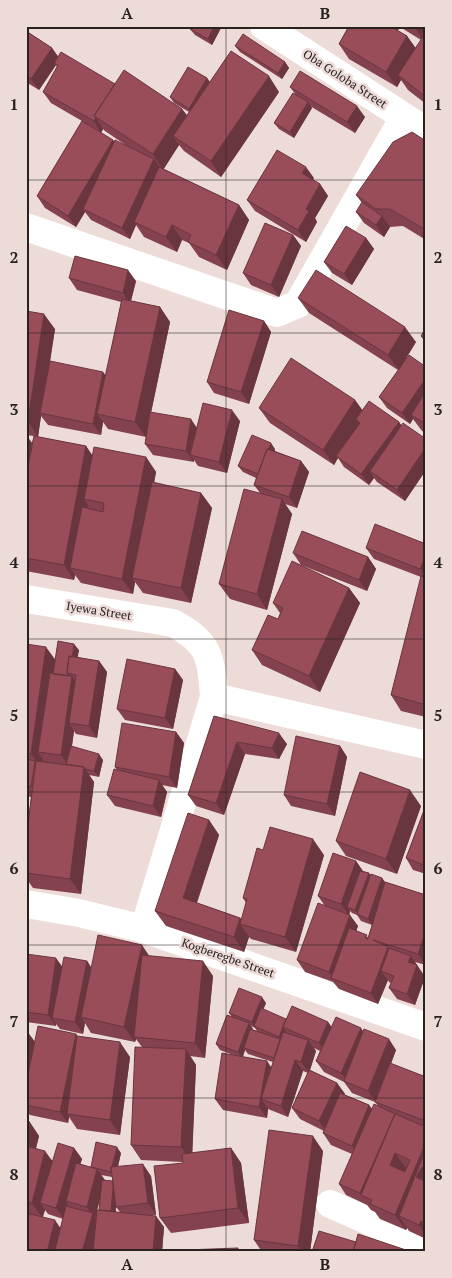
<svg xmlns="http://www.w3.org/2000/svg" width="452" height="1278" font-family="'PT Serif',serif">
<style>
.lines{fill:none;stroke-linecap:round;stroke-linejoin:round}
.street{stroke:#fff;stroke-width:28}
.wall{fill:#83424d;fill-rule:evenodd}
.shaded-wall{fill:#6a363e}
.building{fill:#984d59;stroke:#6a363e;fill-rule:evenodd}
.grid{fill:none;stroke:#292221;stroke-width:1;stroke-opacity:0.55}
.labels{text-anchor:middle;stroke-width:5;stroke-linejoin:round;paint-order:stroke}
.street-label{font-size:12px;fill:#292221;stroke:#ecdbd7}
.neatline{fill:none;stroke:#292221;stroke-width:2}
.grid-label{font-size:16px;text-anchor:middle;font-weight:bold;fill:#292221}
</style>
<rect width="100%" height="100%" fill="#ecdbd7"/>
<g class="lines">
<path class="street" d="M264,26L426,131
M26,227L277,313L298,304L404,117
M26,599L173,623C210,643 211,657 214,697L426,745
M26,904L79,913L144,929L426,1027
M144,929L214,697
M330,1204L426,1246"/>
</g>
<path class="wall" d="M222,26L212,45L195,35L190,29Z
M349,26H426V104L408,90L401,80L397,87L349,59L339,44ZM400,27L421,40L415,48L407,36L397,31Z
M26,31L52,48L58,57L115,84L182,109L187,115L189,112L174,103L170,97L207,78L210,82L279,92L221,177L184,151L179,145L163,170L160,167L161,168L239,205L249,220L227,270L199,257L189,243L182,240L177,252L144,237L136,225L130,239L91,220L85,212L76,227L45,208L37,196L82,121L51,103L43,92L57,67L56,65L39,90L26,82ZM103,129L105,131L130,148L114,142L113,140L101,133Z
M235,46L285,62L289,68L282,79L240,52Z
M290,87L365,117L355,133L310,106L312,108L294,138L279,129L274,123L296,95Z
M426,141V240L403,226L389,227H390L384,237L364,223L356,212L362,203L356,195Z
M314,178L312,180L320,184L328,196L315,218L317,222L306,242L255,211L247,200Z
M293,235L301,246L279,297L251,285L243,273Z
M366,238L374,249L352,285L332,273L324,262Z
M69,278L136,281L131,301L160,307L170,322L151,412L197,427L240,421L227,473L198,466L194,460V462L153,455L145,444L148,426L146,437L108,429L103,422L101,435L48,425L41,416L38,437L86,446L92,455L146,457L156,472L154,483L201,493L212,508L191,603L143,593L135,582L133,594L81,583L75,575L74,580L26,571V311L55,329L49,367L106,375L121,302L77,290ZM26,435L34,436L32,443Z
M298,298L416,342L403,363L426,367V433L422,431L413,419L410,424L387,408L379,397L398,370L309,313Z
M264,321L271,332L249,404L214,393L207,382Z
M426,328V344L421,336Z
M355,400L362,410L399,422L401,425L426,439V470L405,501L377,482L374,478L369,485L344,467L338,458L334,465L270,423L259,408Z
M275,449V451L301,461L309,472L297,508L285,504L292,514L267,610L230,599L219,584L260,493L254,485L256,478L243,472L238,466Z
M426,544V717L401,711L391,695L421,577L374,559L366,548Z
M293,553L368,557L376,569L367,591L301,565Z
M349,588L360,603L320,692L262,665L252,650L278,619L280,613L273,603Z
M26,644L55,659L79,650L77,657L99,661L107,672L97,738L76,734L74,731L72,746L103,760L99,777L89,775L94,782L81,894L33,888L26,878V840L31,797L26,796Z
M175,669L183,680L173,729L125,720L117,709Z
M214,716L287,744L279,759L245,754L224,815L196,806L188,795Z
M176,732L184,743L177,788L162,785L167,792L161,817L115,806L107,795L117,770L115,767Z
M340,746L347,757L335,816L291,806L284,795Z
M426,805V874L413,870L406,858Z
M421,806L397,874L346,856L336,841Z
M209,820L219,835L197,903L240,918L242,920L246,903L243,898L263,850L324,855L296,952L251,939L249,937L244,952L166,926L155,911Z
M356,861L363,871L369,873L370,876L382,878L385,882L426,895V965L415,962L425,977L415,1005L397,999L389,988L391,983L389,982L388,980L378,1004L339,989L333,982L305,972L297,960L325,906L318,896ZM350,911L352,913L357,915L361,921L372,925L368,937L356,931L358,926L349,915Z
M26,954L62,967L87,961L91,968L149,956L213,976L205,1058L190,1056L196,1065L192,1153L231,1148L241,1163L249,1223L171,1233L160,1218L183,1162L141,1160L131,1145L142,1047L136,1039L135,1042L91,1033L85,1023L83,1034L60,1029L56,1024V1026L26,1022Z
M266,1003L263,1010L286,1019L328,1022L331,1027L363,1032L396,1050L391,1064L426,1077V1239L409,1231L407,1228L406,1230L380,1219L375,1212L371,1210L367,1205L346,1195L339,1184L352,1154L331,1145L323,1133L324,1131L300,1119L292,1108L308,1073L303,1071L288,1117L268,1109L267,1118L223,1110L215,1099L236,1056L220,1050L216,1044L232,1017L229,1013ZM251,1026L255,1028L257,1031L253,1030ZM314,1048L320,1051L316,1061L324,1072L344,1082L352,1093L375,1102L379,1107L372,1109L369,1105L345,1095V1094L337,1083L310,1070L316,1051ZM245,1050L248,1054L273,1062L271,1068L267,1061L243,1057Z
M26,1031L35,1042L76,1034L77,1036L130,1057L120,1135L77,1129L69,1117L68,1123L30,1115L29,1114V1115H26Z
M26,1120L29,1121L39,1136L36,1148L53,1161L74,1148L82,1159L80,1164L91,1167L121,1153L118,1167L151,1176L156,1215H151L164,1227L162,1252H26ZM101,1175L112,1177L113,1181H105ZM100,1199L99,1210L100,1211H97ZM116,1207L120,1212H116ZM45,1210L48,1214L63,1219L60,1228L43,1217Z
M323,1151L310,1252H262L254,1240Z"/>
<path class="shaded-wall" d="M214,26H222L212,45L208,39Z
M386,26H399L400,27L394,37Z
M414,26H426V39L424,42Z
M407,36L418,51L398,75L401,80L397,87L386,72Z
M52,48L60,59L54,63L56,65L39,90L31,79Z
M285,62L289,68L282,79L278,73Z
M269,76L279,92L221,177L211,161Z
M207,78L211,84L193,115L189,109Z
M26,86L29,91L26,94Z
M308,102L312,108L294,138L290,132Z
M357,106L365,117L355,133L347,122Z
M182,109L193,124L173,136L179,145L163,170L153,154Z
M96,118L103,129L101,133L94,121Z
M113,140L120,151L83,209L85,212L76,227L68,216Z
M154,159L162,170L134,222L136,225L130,239L122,228Z
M306,167L314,178L310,184L302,173Z
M320,184L328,196L315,218L317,222L306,242L298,230L306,209Z
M239,205L249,220L227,270L216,255Z
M382,216L390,227L384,237L376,225Z
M172,225L182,240L177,252L166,237Z
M293,235L301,246L279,297L271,285Z
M366,238L374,249L352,285L344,274Z
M128,270L136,281L130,304L123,293Z
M160,307L170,322L146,437L135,422Z
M44,314L55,329L42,414L40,413L41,416L38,437L28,421Z
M264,321L271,332L249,404L241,392Z
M405,327L416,342L399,370L388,355Z
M103,372L111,383L97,414L103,422L101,435L93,424Z
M426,378V401L411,415L413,419L410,424L402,413Z
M355,400L366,415L356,419L360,425L336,456L338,458L334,465L323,450Z
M232,410L240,421L227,473L219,462Z
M191,419L199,431L190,455L194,460V462L186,451Z
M399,422L407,434L370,471L374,478L369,485L361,474Z
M26,435L32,443L26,479Z
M271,443L275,449L262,480L258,474Z
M86,446L96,461L84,499L88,505L76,569L70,568L75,575L74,580L64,565Z
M426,447V470L405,501L397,490Z
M146,457L156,472L136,579L132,578L135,582L133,594L122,579Z
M301,461L309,472L297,508L289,497Z
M201,493L212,508L191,603L181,588Z
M282,499L292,514L267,610L257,594Z
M426,555V576L420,569Z
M368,557L376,569L367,591L359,580Z
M349,588L360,603L320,692L309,676Z
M74,644L79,650L75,674H70Z
M46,647L57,662L38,752L43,759L42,769L31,754Z
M99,661L107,672L97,738L89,726Z
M175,669L183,680L173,729L165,718Z
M72,676L80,688L69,723L74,731L69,765L67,764L61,755Z
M176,732L184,743L177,788L169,777Z
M279,733L287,744L279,759L272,748Z
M237,742L245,754L224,815L216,803Z
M340,746L347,757L335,816L327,804Z
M99,754L103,760L99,777L94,771Z
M84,767L94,782L81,894L70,879Z
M159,780L167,792L161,817L153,806Z
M410,790L421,806L397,874L386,859Z
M209,820L219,835L193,913L183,898Z
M313,839L324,855L296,952L285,937Z
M356,861L364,873L347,907L350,911L349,916L341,904Z
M369,873L373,879L360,916L355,910Z
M382,878L386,884L372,925L368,919Z
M350,915L358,926L338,981L334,980L329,972Z
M240,918L246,925L240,924L249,937L244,952L234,937Z
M426,930V965L418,954Z
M142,945L152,960L134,1037L136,1039L135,1042L124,1027Z
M388,947L396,958L381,971L388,980L378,1004L371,993Z
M411,956L425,977L415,1005L407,994L408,962Z
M56,958L64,969L52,1018L56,1024V1026L48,1015Z
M87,961L95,973L81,1017L85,1023L83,1034L75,1022Z
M203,961L213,976L205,1058L195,1043Z
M262,997L266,1003L256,1027L254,1026L252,1022Z
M328,1022L336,1033L327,1054L319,1043Z
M249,1023L253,1029L244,1048L245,1050L242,1058L238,1052Z
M283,1027L287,1033L283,1042L279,1037Z
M361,1028L369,1040L348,1083L341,1073Z
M27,1031L35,1042L26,1105V1040Z
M76,1034L84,1045L67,1114L69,1117L68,1123L60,1112Z
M389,1039L396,1050L376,1102L368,1091Z
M308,1040L316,1051L309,1073L301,1062Z
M120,1042L130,1057L120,1135L110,1120Z
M186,1049L196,1065L192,1162L181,1147Z
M295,1060L303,1071L288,1117L281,1106Z
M267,1061L275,1073L261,1099L268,1109L267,1118L259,1107Z
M337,1083L345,1094L327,1132L319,1121Z
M369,1105L377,1116L360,1157L352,1146Z
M395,1114L361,1195L360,1193Z
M29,1121L39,1136L33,1160L26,1150V1131Z
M313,1136L323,1151L310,1252H302L298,1246Z
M426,1142V1169L422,1167L426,1172V1190L399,1216L407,1228L406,1230L395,1215Z
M117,1147L121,1153L115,1178L111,1172Z
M74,1148L82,1159L69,1202L66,1201L68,1205L64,1219L56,1208Z
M231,1148L241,1163L249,1223L238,1208Z
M45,1151L56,1166L40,1203L45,1210L42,1218L32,1203Z
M395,1153L406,1168L401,1180L390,1165Z
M143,1164L151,1176L156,1215L148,1203Z
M97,1169L105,1180L95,1217L100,1225L93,1252H82L92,1215L87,1207Z
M114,1182L118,1188L115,1217L111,1211Z
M156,1216L164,1227L162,1252H153Z
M55,1220L63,1232L55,1250L56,1252H47Z
M421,1221L426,1228V1235L419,1225Z"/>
<path class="building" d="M192,26H214L208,39L190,29Z
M349,26H390L407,36L386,72L339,44Z
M26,31L52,48L31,79L26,76Z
M426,32V97L398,75Z
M243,34L285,62L278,73L235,46Z
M231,51L269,76L211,161L173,136Z
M61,52L115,84L94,116L96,118L94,121L43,92L58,65L54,63Z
M188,67L207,78L189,109L170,97Z
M124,70L182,109L153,154L94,116Z
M300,71L357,106L347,122L290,87Z
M293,93L308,102L290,132L274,123Z
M82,121L113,140L68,216L37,196Z
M412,132L426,141V230L390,209H376L356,195L393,142Z
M115,140L154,159L122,228L83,209Z
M277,150L306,167L302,173L320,184L306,209L309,211L298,230L247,200Z
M159,167L239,205L216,255L188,242L191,235L172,225L166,237L134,222Z
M362,202L382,216L376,225L356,212Z
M265,223L293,235L271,285L243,273Z
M346,226L366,238L344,274L324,262Z
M75,256L128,270L123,293L69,278Z
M316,270L405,327L388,355L298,298Z
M122,299L160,307L135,422L97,414Z
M229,310L264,321L241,392L207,382Z
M26,311L44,314L28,421H26Z
M426,328V340L421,336Z
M409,355L426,367V378L402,413L379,397Z
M291,358L355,400L323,450L259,408Z
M50,361L103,372L93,424L40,413Z
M426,391V424L411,415Z
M369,401L399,422L361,474L336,456L360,423L356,419Z
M203,403L232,410L219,462L190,455Z
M150,412L191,419L186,451L145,444Z
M403,423L426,439V447L397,490L370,471Z
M252,435L271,443L269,449H267L258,474L238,466Z
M34,436L86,446L64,565L26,558V477Z
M94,447L146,457L122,579L70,568L82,507L103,512L104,503L84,499Z
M267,449L301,461L289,497L254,485Z
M152,482L201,493L181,588L132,578Z
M244,489L282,499L257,594L219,584Z
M375,524L426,544V555L420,569L366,548Z
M302,531L368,557L359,580L293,553Z
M292,561L349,588L309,676L252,650L268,615L278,619L283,608L273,603Z
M421,576L426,577V705L391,695Z
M58,641L74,644L72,657L69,656L67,673L69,676L53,674Z
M26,644L46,647L31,754L26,753Z
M69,656L99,661L89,726L69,723L76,675L67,673Z
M127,659L175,669L165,718L117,709Z
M50,673L72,676L61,755L38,752Z
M214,716L279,733L272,748L237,742L216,803L188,795Z
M122,723L176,732L169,777L115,767Z
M296,736L340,746L327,804L284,795Z
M71,746L99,754L94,771L85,769L84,767L66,764Z
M26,759L35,761L31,787L26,786Z
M36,761L84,767L70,879L26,873V840Z
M114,769L159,780L153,806L107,795Z
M360,772L410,790L386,859L336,841Z
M426,805V866L406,858Z
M188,813L209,820L183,898L240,918L234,937L155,911Z
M270,827L313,839L285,937L240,924L247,899L243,898L257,848L263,850Z
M333,853L356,861L341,904L318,896Z
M360,871L369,873L355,910L347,907Z
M371,874L382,878L368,919L357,914Z
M385,882L426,895V930L418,954L373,940L388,947L371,993L331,978L349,928L367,935L365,938L368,939Z
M318,903L350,915L329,972L297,960Z
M98,935L142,945L124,1027L81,1017Z
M389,948L411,956L408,962L417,965L407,994L389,988L394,976L381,971Z
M26,954L56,958L48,1015L26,1012Z
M142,955L203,961L195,1043L134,1037Z
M64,957L87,961L75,1022L52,1018Z
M239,988L262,997L252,1022L229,1013Z
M292,1006L328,1022L319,1043L283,1027Z
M261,1008L286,1019L279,1037L254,1026Z
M227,1015L249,1023L238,1052L216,1044Z
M336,1017L361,1028L341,1073L316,1061Z
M38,1026L76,1034L60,1112L26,1105V1084Z
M250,1029L280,1039L274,1058L244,1048Z
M364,1029L389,1039L368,1091L344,1081Z
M283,1032L308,1040L301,1062L295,1060L281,1106L261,1099Z
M77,1036L120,1042L110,1120L67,1114Z
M135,1047L186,1049L181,1147L131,1145Z
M222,1053L267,1061L259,1107L215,1099Z
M390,1063L426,1077V1121L375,1102Z
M309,1070L337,1083L319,1121L292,1108Z
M340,1093L369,1105L352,1146L323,1133Z
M374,1104L395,1114L360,1193L339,1184Z
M395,1114L426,1127V1142L395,1215L370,1204L372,1200L361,1195ZM395,1153L410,1160L405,1172L390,1165Z
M26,1120L29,1121L26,1131Z
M269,1130L313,1136L298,1246L254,1240Z
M96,1142L117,1147L112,1167H111V1172L91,1167Z
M58,1143L74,1148L56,1208L40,1203Z
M26,1146L45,1151L32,1203L26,1202Z
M231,1148L238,1208L160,1218L154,1166L183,1163L182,1154Z
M426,1149V1169L422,1167L416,1177L426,1182V1223L421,1221L419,1225L399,1216Z
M76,1163L97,1169L87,1207L66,1201Z
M143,1164L148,1203L116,1207L111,1167Z
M102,1180L113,1181V1188L111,1211L99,1210Z
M66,1206L93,1213L82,1252H60L55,1250Z
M97,1210L156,1216L153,1252H93Z
M26,1213L55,1220L47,1252H26Z
M319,1231L356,1242L353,1252H312Z
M358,1234L412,1252H353Z
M238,1248V1252H185V1250Z"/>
<path class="grid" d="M226,26V1252M26,180H426M26,333H426M26,486H426M26,639H426M26,792H426M26,945H426M26,1098H426"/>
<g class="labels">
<g class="street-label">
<text transform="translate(345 79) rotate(33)" y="4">Oba Goloba Street</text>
<text transform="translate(99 611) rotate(9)" y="4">Iyewa Street</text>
<text transform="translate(228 958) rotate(19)" y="4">Kogberegbe Street</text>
</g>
</g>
<rect width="452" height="1278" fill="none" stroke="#ecdbd7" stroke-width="55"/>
<rect x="28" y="28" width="396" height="1222" class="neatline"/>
<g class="grid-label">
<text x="127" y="19">A</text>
<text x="325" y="19">B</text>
<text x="14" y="110">1</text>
<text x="438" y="110">1</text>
<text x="14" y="263">2</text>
<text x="438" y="263">2</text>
<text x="14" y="415">3</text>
<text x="438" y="415">3</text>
<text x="14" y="568">4</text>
<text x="438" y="568">4</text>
<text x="14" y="721">5</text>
<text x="438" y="721">5</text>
<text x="14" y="874">6</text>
<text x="438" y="874">6</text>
<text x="14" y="1027">7</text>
<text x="438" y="1027">7</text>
<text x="14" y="1180">8</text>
<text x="438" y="1180">8</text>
<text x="127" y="1270">A</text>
<text x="325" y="1270">B</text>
</g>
</svg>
